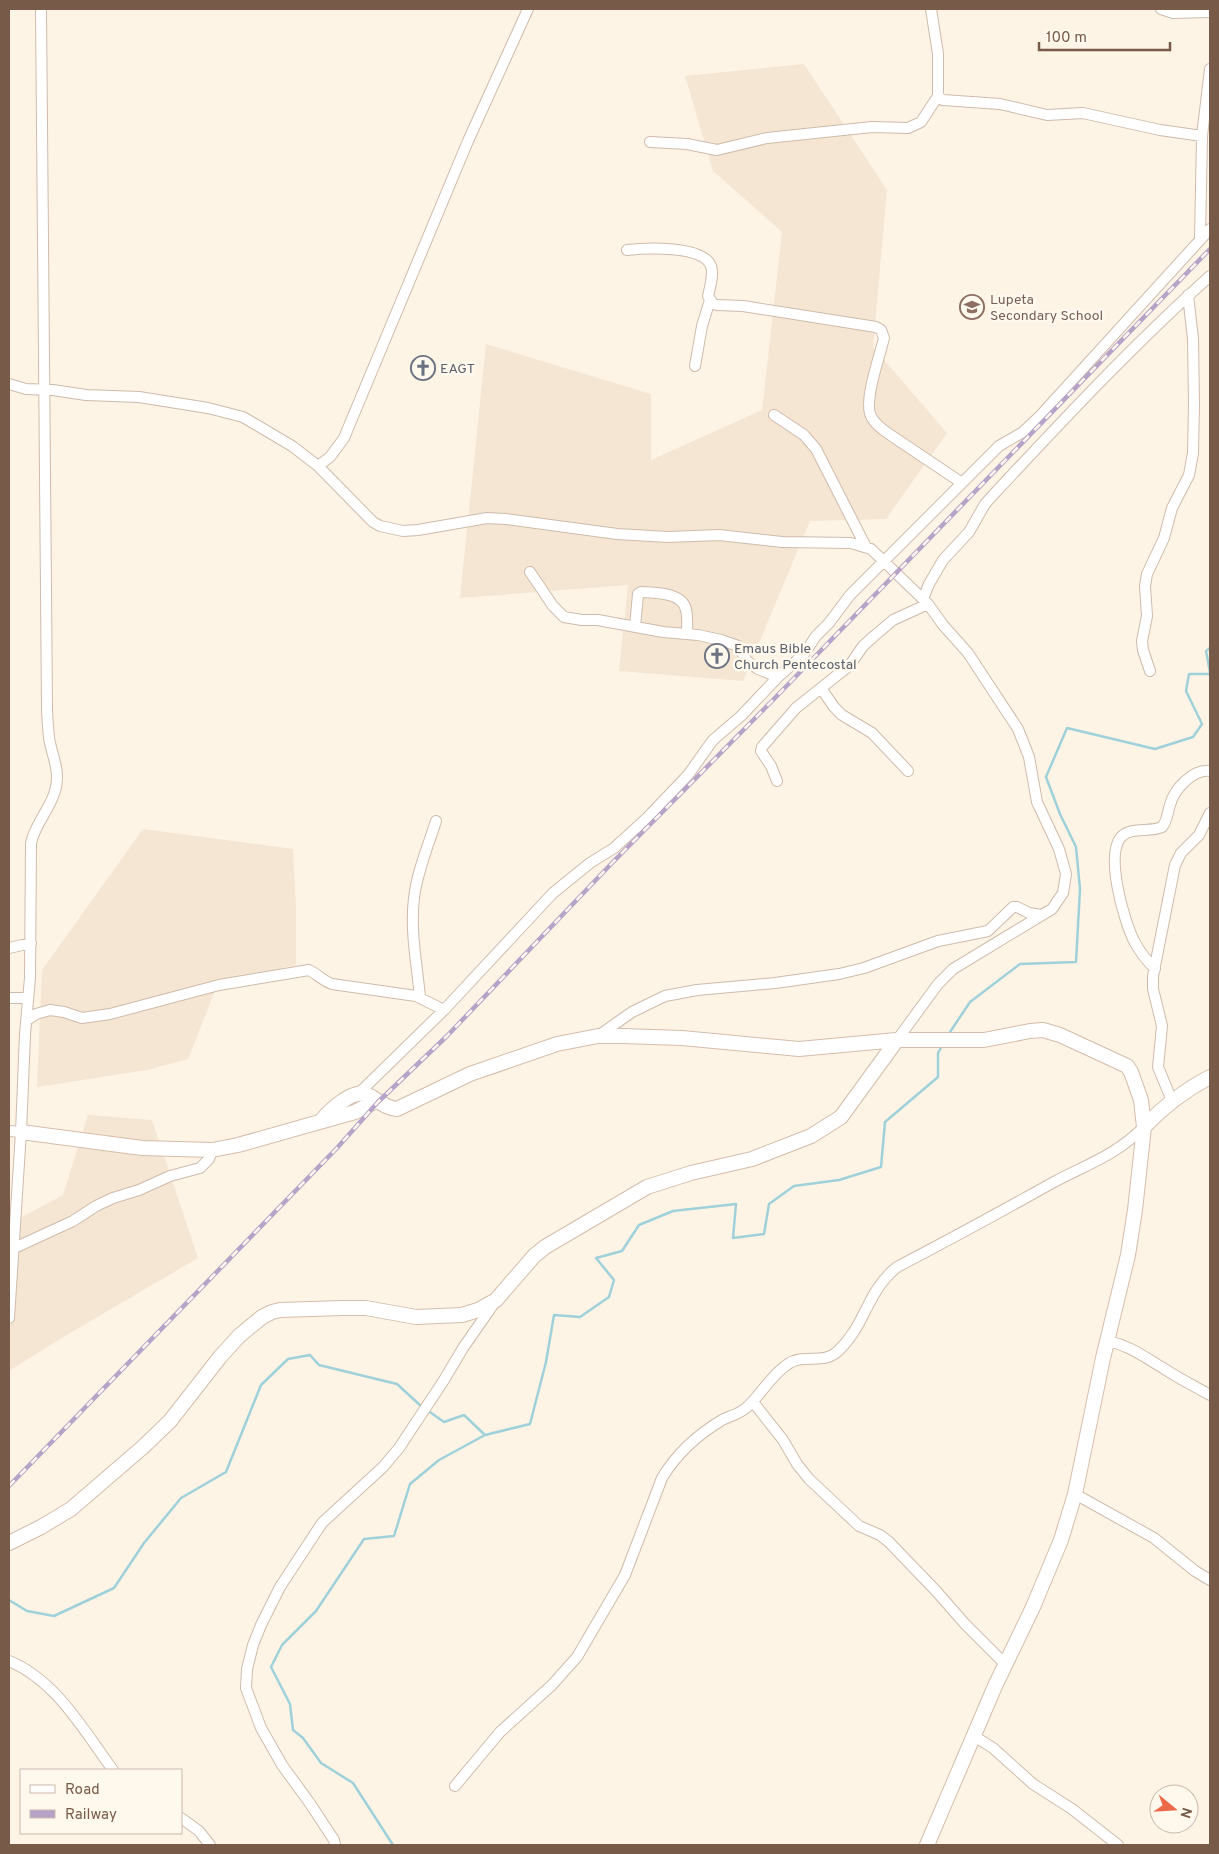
<svg xmlns="http://www.w3.org/2000/svg" width="1219" height="1854" font-family="Overpass,sans-serif">
<style>
.residential{fill:#f5e6d4}
.lines{fill:none;stroke-linecap:round;stroke-linejoin:round}
.stream{stroke:#9fd1da;stroke-width:2.5}
.street-casing{stroke:#cfbbab;stroke-width:12}
.secondary-casing{stroke:#d5bdab;stroke-width:16}
.street{stroke:#fff;stroke-width:10}
.secondary{stroke:#fff;stroke-width:14}
.rail-casing{stroke:#b7a3c8;stroke-width:4.5}
.rail{stroke:#fff8ed;stroke-width:2.5;stroke-dasharray:8;stroke-linecap:butt}
.labels{text-anchor:middle;stroke-width:5;stroke-linejoin:round;paint-order:stroke}
.education-label{font-size:14px;fill:#785e54;stroke:#fff8ed;text-anchor:start}
.worship-label{font-size:14px;fill:#5b616d;stroke:#fff8ed;text-anchor:start}
</style>
<rect width="100%" height="100%" fill="#fdf4e6"/>
<path class="residential" d="M804,64L887,190L873,347L947,433L886,519L810,521L743,681L619,671L628,585L460,598L486,344L651,394V460L762,410L782,232L713,171L685,76Z
M143,829L293,849L296,907V965L218,983L188,1059L147,1070L37,1087L42,970Z
M88,1115L152,1120L198,1258L65,1336L9,1371V1224L63,1195Z"/>
<g class="lines">
<path class="stream" d="M1210,648L1206,651L1210,672
M948,1035L970,1002L1020,964L1076,962L1080,889L1076,847L1060,814L1046,777L1067,728L1155,749L1193,737L1202,724L1186,691L1189,674H1210
M427,1410L444,1422L464,1415L485,1435
M9,1600L27,1611L54,1616L114,1588L144,1543L181,1498L226,1472L261,1385L288,1359L310,1355L319,1365L397,1384L422,1407
M393,1845L353,1783L321,1763L303,1738L293,1730L290,1704L271,1667L282,1645L316,1611L364,1539L394,1536L410,1484L439,1460L485,1435L530,1424L546,1362L554,1315L580,1317L609,1297L614,1280L596,1258L622,1251L639,1225L673,1211L736,1204L733,1238L764,1234L769,1204L794,1186L839,1180L881,1167L885,1122L938,1077V1053L943,1044"/>
<defs>
<path id="street" d="M931,9L938,54V96L943,100L1000,104L1047,115L1083,113L1160,130L1202,136
M1161,9L1173,13L1210,12
M650,142L687,144L717,150L767,138L872,127L908,128L921,122L938,96
M1200,239L1202,136L1210,69
M627,250C645,248 703,245 711,266C714,274 710,287 708,296L713,304L717,305L743,306L876,327L881,330L884,338C880,356 862,404 872,418C876,425 883,430 889,434L962,483
M695,366L702,326L710,300
M9,384L26,389L53,390L86,395L139,397L208,408L243,417L292,446L318,466L373,522L380,526L403,531L418,530L487,518L506,519L617,534L668,537L719,535L782,542L851,543L871,549L928,604L943,625L968,653L1018,729L1029,757L1037,802L1059,849L1066,874L1063,893L1052,909L953,969L938,984L897,1040
M774,415L804,435L816,449L866,547
M318,466L330,457L344,438L468,141L528,9
M530,572L553,606L564,617L582,620H598L663,632L698,635L721,640L738,646L747,661L758,669L778,677
M923,599L929,584L943,560L969,532L985,504L994,494C1064,419 1134,344 1210,276
M635,627L638,594L641,592C655,593 683,592 686,610C688,617 687,626 687,634
M1150,671L1143,650L1142,641L1147,616L1145,586L1147,574L1164,538L1172,508L1189,475L1193,453L1194,404L1193,339L1188,295
M821,688L834,707L842,715L872,733L908,771
M777,781L771,766L761,751L762,747L796,708L850,665L863,646L873,637L893,620L928,604
M9,948L31,943
M1155,969C1147,961 1140,952 1134,941C1124,921 1105,855 1121,837C1132,826 1149,833 1162,827C1168,820 1167,813 1170,805C1174,789 1193,769 1210,771
M420,997C417,965 410,931 414,898C417,872 428,846 436,821
M9,998H28
M27,1020L36,1014L50,1010L64,1012L82,1018L110,1014L219,985L309,970C317,974 323,981 332,984L416,996L444,1010
M598,1036L632,1012L665,996L697,990L775,983L839,974L864,968L938,941L988,931L1013,907H1017L1029,913L1042,915
M359,1093L444,1010L553,893L590,863L614,848L647,818L688,775L713,740L741,716L778,677L804,654L816,636L829,623L850,595L999,446L1023,432L1039,417L1210,229
M1172,1101L1158,1067L1162,1026L1153,989V976L1175,865L1181,853L1199,835L1210,813
M9,1131L21,1132
M10,1250L73,1221L96,1206L113,1198L139,1190L170,1176L200,1168L209,1159L212,1150
M9,1318L21,1132L25,1034L30,978L31,843C35,824 50,809 55,791C61,772 52,756 49,738C48,727 47,717 47,707L41,9
M1108,1341C1131,1346 1144,1357 1163,1368C1178,1378 1194,1386 1210,1395
M753,1402L783,1440L797,1464L809,1479L859,1526L880,1535L889,1542L937,1592L965,1624L1005,1664
M1075,1494L1154,1538L1195,1571L1210,1580
M9,1661C56,1680 84,1731 113,1770
M974,1736L993,1748L1033,1784L1072,1809L1118,1845
M455,1786L500,1732L552,1685L577,1657L625,1575L662,1478C677,1453 697,1435 722,1420C730,1416 739,1414 746,1408C761,1395 771,1375 788,1364C804,1353 824,1365 838,1351C866,1325 866,1292 897,1267C949,1240 1002,1211 1054,1182C1088,1164 1116,1155 1144,1127
M181,1818L199,1831L210,1845
M335,1845L334,1840L309,1802L282,1765L261,1728L246,1688L247,1669L253,1645L261,1625L280,1587L322,1523L383,1467L399,1448L444,1380L463,1348L495,1302"/>
<path id="secondary" d="M321,1121C330,1110 353,1088 368,1095C378,1100 385,1108 397,1109L470,1074L557,1044L598,1036H623L682,1038L799,1049L897,1040H984L1030,1031L1043,1030L1060,1035L1127,1066L1131,1072L1141,1100L1144,1127L1135,1210L1128,1255L1103,1358L1075,1494L1061,1540L1033,1607L995,1686L927,1845
M1144,1127C1163,1107 1185,1090 1210,1077
M21,1132L142,1148L212,1150L238,1145L355,1112L376,1101
M9,1543L41,1527L71,1509L143,1447L170,1421L220,1357L239,1336L262,1317L272,1312L280,1310L343,1308H366L416,1317L462,1315L478,1310L496,1300L534,1256L545,1247L647,1187L691,1173L752,1159L811,1136L841,1117L897,1040"/>
</defs>
<use href="#street" class="street-casing"/>
<use href="#secondary" class="secondary-casing"/>
<use href="#street" class="street"/>
<use href="#secondary" class="secondary"/>
<defs>
<path id="rail" d="M9,1486L337,1148L378,1102L447,1036L612,863L772,701L1210,249"/>
</defs>
<use href="#rail" class="rail-casing"/>
<use href="#rail" class="rail"/>
</g>
<defs>
<symbol id="school-ring" viewBox="-11 -11 22 22"><circle r="9.5" fill="#fff8ed" stroke="#8d6e63" stroke-width="1.5"/><path d="M0-5L7-2L0 1L-7-2ZM-4 1L0 2.5L4 1V4Q0 6-4 4Z" fill="#8d6e63"/></symbol>
<symbol id="church-ring" viewBox="-11 -11 22 22"><circle r="9.5" fill="#fff8ed" stroke="#6b7280" stroke-width="1.5"/><path d="M-1.2-6h2.4v3.5h3.3v2.4h-3.3V6h-2.4V-.1h-3.3v-2.4h3.3Z" fill="#6b7280"/></symbol>
</defs>
<g fill-rule="evenodd">
<use href="#school-ring" x="958" y="293" width="28" height="28"/>
<use href="#church-ring" x="409" y="354" width="28" height="28"/>
<use href="#church-ring" x="703" y="642" width="28" height="28"/>
</g>
<g class="labels">
<g class="education-label">
<text x="990" y="304">Lupeta<tspan x="990" dy="16">Secondary School</tspan></text>
</g>
<g class="worship-label">
<text x="440" y="373">EAGT</text>
<text x="734" y="653">Emaus Bible<tspan x="734" dy="16">Church Pentecostal</tspan></text>
</g>
</g>
<rect width="1219" height="1854" fill="none" stroke="#785a49" stroke-width="20"/>
<rect x="20" y="1769" width="162" height="65" fill="#fff8ed" stroke="#c9b9ab"/>
<rect x="30" y="1785" width="25" height="8" fill="#ffffff" stroke="#c9b9ab"/>
<text x="65" y="1794" font-size="15" fill="#785a49">Road</text>
<rect x="30" y="1810" width="25" height="8" fill="#b7a3c8" stroke="#c9b9ab"/>
<text x="65" y="1819" font-size="15" fill="#785a49">Railway</text>
<g transform="translate(1174 1809) rotate(108)"><circle r="24" fill="#fff8ed" stroke="#c9b9ab"/>
<path d="M0-4L9 19L0 12L-9 19Z" fill="#eb6a47"/>
<text y="-8" font-size="14" font-weight="bold" text-anchor="middle" fill="#785a49">N</text>
</g>
<path d="M1039 42v8h131v-8" fill="none" stroke="#785a49" stroke-width="2.5"/>
<text x="1046" y="42" font-size="15" fill="#785a49" stroke="#fff8ed" stroke-width="4" paint-order="stroke">100 m</text>
</svg>
